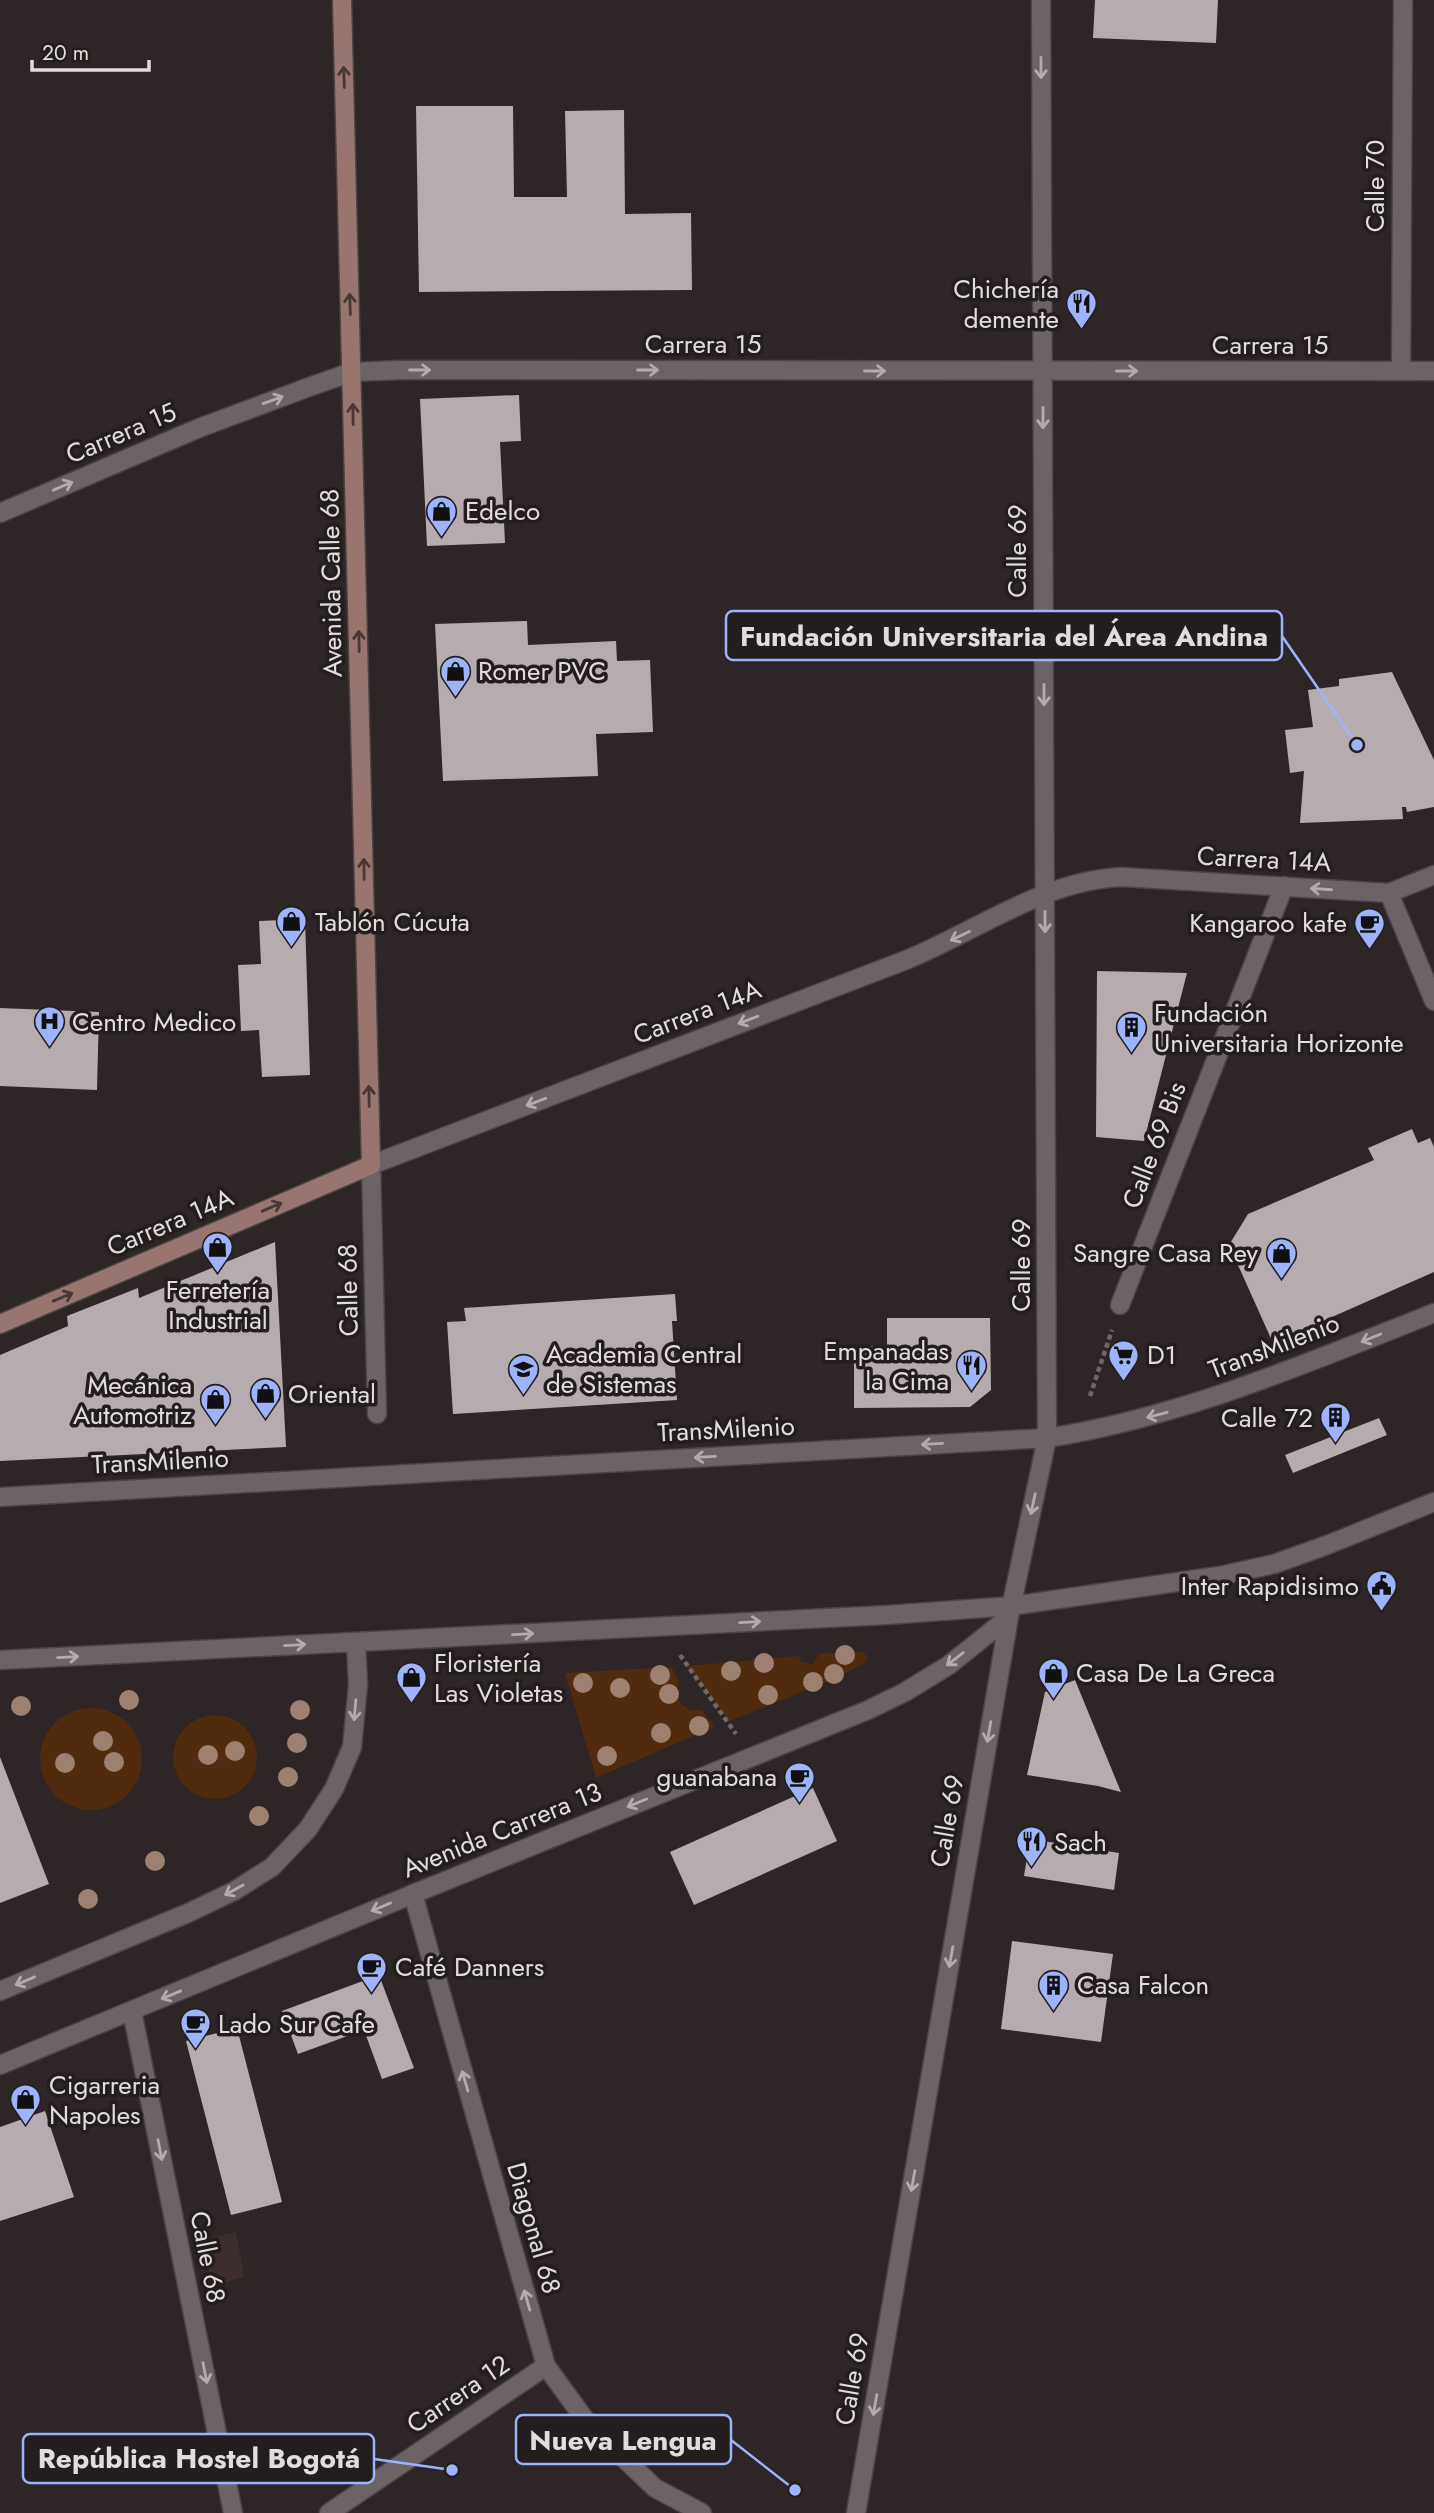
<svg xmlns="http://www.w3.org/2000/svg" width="1434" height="2513" font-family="Jost,sans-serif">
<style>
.built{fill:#3d2f30}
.green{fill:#502b0d}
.building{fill:#b6acb0}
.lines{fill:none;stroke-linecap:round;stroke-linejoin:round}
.service-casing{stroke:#4b4545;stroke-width:21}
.minor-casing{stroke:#4b4545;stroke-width:21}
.tertiary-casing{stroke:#4b4545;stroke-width:21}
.secondary-casing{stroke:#4b4545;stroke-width:21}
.path{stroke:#6f6868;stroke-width:4.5;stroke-dasharray:5 3.5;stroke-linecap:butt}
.service{stroke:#6c6364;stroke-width:18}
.minor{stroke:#6c6364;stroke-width:18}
.tertiary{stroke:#6c6364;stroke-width:18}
.secondary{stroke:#98766f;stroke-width:18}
.tree{fill:#9c8070}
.oneway{stroke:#b3acad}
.oneway2{stroke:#473836}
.labels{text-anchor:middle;stroke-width:7;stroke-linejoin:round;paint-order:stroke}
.street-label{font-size:26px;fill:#e2dddd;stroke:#241d1d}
.poi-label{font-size:26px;fill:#e2dddd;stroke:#241d1d;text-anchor:start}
.leader{fill:none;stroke:#9db4fd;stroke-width:2.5}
.callout-dot{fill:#9db4fd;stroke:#241d1d;stroke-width:2.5}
.callout{fill:#241d1d;stroke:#9db4fd;stroke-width:2.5}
.callout-label{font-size:28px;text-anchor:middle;font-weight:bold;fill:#e2dddd}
</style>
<rect width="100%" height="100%" fill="#2e2626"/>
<path class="built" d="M236,2232L244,2277L213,2285L199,2240Z"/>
<path class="green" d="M849,1652H862L867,1656L866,1662L839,1677L730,1721L687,1666L800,1656L801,1662L813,1664L819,1654Z
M671,1667L679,1680L677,1690L680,1703L690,1710H702L714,1727L596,1778L565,1673Z
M40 1759a51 51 0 1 1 102 0a51 51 0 1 1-102 0Z
M173 1757a42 42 0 1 1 84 0a42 42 0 1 1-84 0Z"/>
<path class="building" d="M1095,0H1218L1216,43L1093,38Z
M416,106H513L514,197H567L565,111L624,110L625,214L691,213L692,290L419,292Z
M519,395L521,441L500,442L505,543L427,546L420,399Z
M527,621L528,645L616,641L617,661L650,660L653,732L596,734L598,776L443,781L435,624Z
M1392,672L1434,760V807L1407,812L1406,807H1402L1403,819L1300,823L1304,771L1290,773L1285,730L1313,727L1308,690L1339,686V679Z
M305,919L310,1075L262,1077L259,1030L241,1031L238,965L261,964L259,921Z
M1097,971L1187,973L1144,1141L1096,1137Z
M0,1008L99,1012L97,1090L0,1086Z
M1412,1129L1418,1143L1430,1138L1434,1147V1272L1273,1343L1229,1245L1248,1214L1374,1160L1368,1148Z
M275,1242L286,1447L0,1461V1355L68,1326L67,1316L138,1288L139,1298Z
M675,1294L677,1321H672L677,1400L453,1414L447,1322L466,1321L464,1308Z
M887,1318H990L991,1390L970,1407L854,1408V1346H887Z
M1379,1418L1387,1435L1293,1473L1285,1455Z
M1075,1680L1121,1792L1098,1786L1027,1775L1045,1692Z
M0,1757L49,1884L0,1903Z
M813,1788L837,1841L694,1905L670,1852Z
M1030,1839L1119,1853L1114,1890L1024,1876Z
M1012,1941L1113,1954L1101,2042L1001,2029Z
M379,1975L414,2068L382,2079L364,2030L298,2054L282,2011Z
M237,2028L282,2202L231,2215L186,2041Z
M45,2111L74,2197L0,2221V2127Z"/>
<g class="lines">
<defs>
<path id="service" d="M0,1497L1047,1438C1182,1417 1307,1363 1434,1313
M0,1660L887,1615L1011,1606L1219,1576L1274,1564L1327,1545L1434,1502
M0,1991L188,1913L234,1891L272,1867L308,1829L334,1789L352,1747L358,1685L356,1642"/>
<path id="minor" d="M1401,371L1403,0
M0,513L199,428L309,387L352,372L401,370L1434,371
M1389,893L1434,1001
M1120,1305L1284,886
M377,1414L371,1165L906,960C977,931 1044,880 1122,877L1389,893L1434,875
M413,1894L546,2366L589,2425L655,2488L702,2513
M132,2011L233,2513
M329,2513L546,2366"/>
<path id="tertiary" d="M0,2065L413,1894L868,1710L905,1692L949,1665L1009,1617
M856,2513L1009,1617L1047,1438L1041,0"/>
<path id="secondary" d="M0,1324L371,1165L342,0"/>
</defs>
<use href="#service" class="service-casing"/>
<use href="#minor" class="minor-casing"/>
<use href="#tertiary" class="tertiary-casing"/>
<use href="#secondary" class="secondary-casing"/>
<path class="path" d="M1090,1396L1112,1330
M680,1655L736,1734"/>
<use href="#service" class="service"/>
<use href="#minor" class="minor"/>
<use href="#tertiary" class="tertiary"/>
<use href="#secondary" class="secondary"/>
</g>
<g class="tree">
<circle cx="845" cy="1655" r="10"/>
<circle cx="764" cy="1663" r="10"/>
<circle cx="731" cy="1671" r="10"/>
<circle cx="834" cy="1674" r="10"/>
<circle cx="660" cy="1675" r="10"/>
<circle cx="813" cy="1682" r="10"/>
<circle cx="583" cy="1683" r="10"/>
<circle cx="620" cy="1688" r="10"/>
<circle cx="669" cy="1694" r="10"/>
<circle cx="768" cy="1695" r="10"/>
<circle cx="129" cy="1700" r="10"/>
<circle cx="21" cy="1706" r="10"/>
<circle cx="300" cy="1710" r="10"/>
<circle cx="699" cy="1726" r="10"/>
<circle cx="661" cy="1733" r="10"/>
<circle cx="103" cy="1741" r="10"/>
<circle cx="297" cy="1743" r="10"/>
<circle cx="235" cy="1751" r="10"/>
<circle cx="208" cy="1755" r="10"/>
<circle cx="607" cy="1756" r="10"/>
<circle cx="114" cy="1762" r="10"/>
<circle cx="65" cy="1763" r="10"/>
<circle cx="288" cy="1777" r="10"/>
<circle cx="259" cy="1816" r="10"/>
<circle cx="155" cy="1861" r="10"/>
<circle cx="88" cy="1899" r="10"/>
</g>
<defs><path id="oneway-shaft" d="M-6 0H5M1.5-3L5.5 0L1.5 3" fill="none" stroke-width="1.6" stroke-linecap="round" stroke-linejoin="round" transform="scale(1.75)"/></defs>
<g class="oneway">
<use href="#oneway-shaft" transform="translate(1041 68) rotate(90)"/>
<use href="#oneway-shaft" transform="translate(420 370)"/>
<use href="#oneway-shaft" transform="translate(648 370)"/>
<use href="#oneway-shaft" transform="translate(875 371)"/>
<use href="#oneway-shaft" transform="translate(1127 371)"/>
<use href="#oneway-shaft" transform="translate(273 400) rotate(-20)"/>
<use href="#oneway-shaft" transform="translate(1043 418) rotate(90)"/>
<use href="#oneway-shaft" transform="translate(63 486) rotate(-23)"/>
<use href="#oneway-shaft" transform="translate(1044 695) rotate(90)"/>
<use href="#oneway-shaft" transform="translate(1321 889) rotate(-176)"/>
<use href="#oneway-shaft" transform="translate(1045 922) rotate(90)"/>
<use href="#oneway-shaft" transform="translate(960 936) rotate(154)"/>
<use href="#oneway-shaft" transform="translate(748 1020) rotate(159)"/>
<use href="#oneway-shaft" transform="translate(536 1102) rotate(159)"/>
<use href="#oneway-shaft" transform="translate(1371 1338) rotate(158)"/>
<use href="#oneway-shaft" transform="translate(1157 1415) rotate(166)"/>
<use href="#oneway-shaft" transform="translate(932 1444) rotate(177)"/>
<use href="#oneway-shaft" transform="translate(705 1457) rotate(177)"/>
<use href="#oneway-shaft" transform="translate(1033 1504) rotate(102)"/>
<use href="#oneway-shaft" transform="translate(750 1622) rotate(-3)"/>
<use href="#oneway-shaft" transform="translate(523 1634) rotate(-3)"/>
<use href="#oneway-shaft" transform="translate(295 1645) rotate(-3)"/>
<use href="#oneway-shaft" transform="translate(68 1657) rotate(-3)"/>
<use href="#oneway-shaft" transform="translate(955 1659) rotate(142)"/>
<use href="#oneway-shaft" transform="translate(355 1710) rotate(95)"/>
<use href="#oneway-shaft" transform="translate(989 1732) rotate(100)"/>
<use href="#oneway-shaft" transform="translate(637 1803) rotate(158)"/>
<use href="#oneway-shaft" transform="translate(234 1890) rotate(151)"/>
<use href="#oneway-shaft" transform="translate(381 1907) rotate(157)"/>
<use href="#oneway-shaft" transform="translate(951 1957) rotate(100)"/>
<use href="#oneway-shaft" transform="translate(25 1981) rotate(157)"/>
<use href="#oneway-shaft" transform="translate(171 1995) rotate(157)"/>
<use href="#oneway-shaft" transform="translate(465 2081) rotate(-106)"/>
<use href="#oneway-shaft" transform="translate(160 2150) rotate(79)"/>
<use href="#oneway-shaft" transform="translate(913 2181) rotate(100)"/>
<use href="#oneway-shaft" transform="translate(527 2300) rotate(-106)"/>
<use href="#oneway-shaft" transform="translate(205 2373) rotate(79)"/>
<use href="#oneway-shaft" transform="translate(875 2405) rotate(100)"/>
</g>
<g class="oneway2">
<use href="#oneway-shaft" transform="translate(344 77) rotate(-92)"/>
<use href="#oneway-shaft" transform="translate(350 304) rotate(-92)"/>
<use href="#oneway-shaft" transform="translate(353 414) rotate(-91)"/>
<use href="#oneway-shaft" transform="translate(359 641) rotate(-91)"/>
<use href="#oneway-shaft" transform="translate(364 869) rotate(-91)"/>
<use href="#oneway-shaft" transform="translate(369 1096) rotate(-91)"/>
<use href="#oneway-shaft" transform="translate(272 1207) rotate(-23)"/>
<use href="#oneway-shaft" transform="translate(63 1297) rotate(-23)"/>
</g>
<defs>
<symbol id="restaurant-pin" viewBox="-11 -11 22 30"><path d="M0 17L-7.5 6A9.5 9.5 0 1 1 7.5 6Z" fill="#9db4fd" stroke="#241d1d"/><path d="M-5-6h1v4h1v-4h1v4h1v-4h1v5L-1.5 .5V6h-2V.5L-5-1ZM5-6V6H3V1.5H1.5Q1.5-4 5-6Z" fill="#111"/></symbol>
<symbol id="shop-pin" viewBox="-11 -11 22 30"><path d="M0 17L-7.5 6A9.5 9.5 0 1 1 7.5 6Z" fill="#9db4fd" stroke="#241d1d"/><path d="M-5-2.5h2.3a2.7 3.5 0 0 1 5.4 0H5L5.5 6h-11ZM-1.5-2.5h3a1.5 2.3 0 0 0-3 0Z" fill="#111"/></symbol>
<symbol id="cafe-pin" viewBox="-11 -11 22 30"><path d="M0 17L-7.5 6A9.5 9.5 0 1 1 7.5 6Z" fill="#9db4fd" stroke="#241d1d"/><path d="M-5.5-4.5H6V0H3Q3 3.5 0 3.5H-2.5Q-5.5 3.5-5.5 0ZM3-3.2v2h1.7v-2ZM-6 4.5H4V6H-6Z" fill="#111"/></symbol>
<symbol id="hospital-pin" viewBox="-11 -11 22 30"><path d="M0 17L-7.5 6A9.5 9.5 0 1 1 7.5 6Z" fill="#9db4fd" stroke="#241d1d"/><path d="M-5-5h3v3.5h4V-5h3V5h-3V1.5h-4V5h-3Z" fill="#111"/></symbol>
<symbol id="building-pin" viewBox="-11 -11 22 30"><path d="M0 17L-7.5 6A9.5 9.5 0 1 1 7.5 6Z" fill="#9db4fd" stroke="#241d1d"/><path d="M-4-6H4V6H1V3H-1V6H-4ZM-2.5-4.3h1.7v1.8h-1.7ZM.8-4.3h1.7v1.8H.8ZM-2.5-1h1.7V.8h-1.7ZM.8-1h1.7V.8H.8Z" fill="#111"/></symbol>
<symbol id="supermarket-pin" viewBox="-11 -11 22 30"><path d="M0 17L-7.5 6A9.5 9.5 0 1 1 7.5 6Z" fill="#9db4fd" stroke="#241d1d"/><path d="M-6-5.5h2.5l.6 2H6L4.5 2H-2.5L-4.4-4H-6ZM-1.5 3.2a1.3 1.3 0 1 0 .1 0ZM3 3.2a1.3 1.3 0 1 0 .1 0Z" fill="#111"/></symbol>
<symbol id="school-pin" viewBox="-11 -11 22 30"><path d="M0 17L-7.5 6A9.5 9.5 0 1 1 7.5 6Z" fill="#9db4fd" stroke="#241d1d"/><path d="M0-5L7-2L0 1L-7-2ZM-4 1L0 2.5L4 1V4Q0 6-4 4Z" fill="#111"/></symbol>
<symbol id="civic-pin" viewBox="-11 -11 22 30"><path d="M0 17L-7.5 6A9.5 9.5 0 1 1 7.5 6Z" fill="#9db4fd" stroke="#241d1d"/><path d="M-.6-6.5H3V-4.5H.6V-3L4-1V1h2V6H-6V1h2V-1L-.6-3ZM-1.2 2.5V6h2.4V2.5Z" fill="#111"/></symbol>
</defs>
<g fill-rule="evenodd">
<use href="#restaurant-pin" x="1064" y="286" width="35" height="47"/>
<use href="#shop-pin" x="424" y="494" width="35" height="47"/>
<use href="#shop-pin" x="438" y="654" width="35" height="47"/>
<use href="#shop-pin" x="274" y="904" width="35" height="47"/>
<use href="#cafe-pin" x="1352" y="906" width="35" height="47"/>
<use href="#hospital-pin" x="32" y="1004" width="35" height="47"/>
<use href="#building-pin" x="1114" y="1010" width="35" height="47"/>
<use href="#shop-pin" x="200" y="1230" width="35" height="47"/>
<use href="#shop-pin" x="1264" y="1236" width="35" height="47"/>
<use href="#supermarket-pin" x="1106" y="1338" width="35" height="47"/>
<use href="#restaurant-pin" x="954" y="1348" width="35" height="47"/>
<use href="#school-pin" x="506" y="1352" width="35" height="47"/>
<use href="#shop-pin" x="248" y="1376" width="35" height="47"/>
<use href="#shop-pin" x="198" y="1382" width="35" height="47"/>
<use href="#building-pin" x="1318" y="1400" width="35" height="47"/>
<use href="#civic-pin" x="1364" y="1568" width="35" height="47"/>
<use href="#shop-pin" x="1036" y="1656" width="35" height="47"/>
<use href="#shop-pin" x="394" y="1660" width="35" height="47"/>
<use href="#cafe-pin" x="782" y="1760" width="35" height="47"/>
<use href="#restaurant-pin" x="1014" y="1824" width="35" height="47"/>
<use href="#cafe-pin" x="354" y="1950" width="35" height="47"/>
<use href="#building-pin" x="1036" y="1968" width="35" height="47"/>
<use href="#cafe-pin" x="178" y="2006" width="35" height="47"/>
<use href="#shop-pin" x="8" y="2082" width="35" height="47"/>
</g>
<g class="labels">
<g class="street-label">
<text transform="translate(1375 186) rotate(-90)" y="9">Calle 70</text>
<text x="703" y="353">Carrera 15</text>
<text x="1270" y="354">Carrera 15</text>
<text transform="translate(121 433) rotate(-23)" y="9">Carrera 15</text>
<text transform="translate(1017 551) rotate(-90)" y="9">Calle 69</text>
<text transform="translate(331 583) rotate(-91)" y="9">Avenida Calle 68</text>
<text transform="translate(1264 859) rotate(3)" y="9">Carrera 14A</text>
<text transform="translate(697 1012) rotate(-21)" y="9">Carrera 14A</text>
<text transform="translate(1154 1145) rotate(-69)" y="9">Calle 69 Bis</text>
<text transform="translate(170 1222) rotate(-23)" y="9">Carrera 14A</text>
<text transform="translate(1021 1265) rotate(-90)" y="9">Calle 69</text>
<text transform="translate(348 1290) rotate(-91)" y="9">Calle 68</text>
<text transform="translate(1274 1346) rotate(-21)" y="9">TransMilenio</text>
<text transform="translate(726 1429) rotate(-3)" y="9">TransMilenio</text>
<text transform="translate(160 1461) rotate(-3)" y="9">TransMilenio</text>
<text transform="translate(947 1821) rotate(-80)" y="9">Calle 69</text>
<text transform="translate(502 1830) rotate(-22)" y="9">Avenida Carrera 13</text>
<text transform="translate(534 2228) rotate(74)" y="9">Diagonal 68</text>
<text transform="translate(208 2257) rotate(79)" y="9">Calle 68</text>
<text transform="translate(852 2379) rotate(-80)" y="9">Calle 69</text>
<text transform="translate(458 2394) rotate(-34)" y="9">Carrera 12</text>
</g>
<g class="poi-label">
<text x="1059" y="298" text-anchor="end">Chichería<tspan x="1059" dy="30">demente</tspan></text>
<text x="465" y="520">Edelco</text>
<text x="478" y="680">Romer PVC</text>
<text x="315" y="931">Tablón Cúcuta</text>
<text x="1347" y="932" text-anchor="end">Kangaroo kafe</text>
<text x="1154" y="1022">Fundación<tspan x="1154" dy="30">Universitaria Horizonte</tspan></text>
<text x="72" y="1031">Centro Medico</text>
<text x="1258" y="1262" text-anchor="end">Sangre Casa Rey</text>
<text x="218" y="1299" text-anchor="middle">Ferretería<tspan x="218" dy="30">Industrial</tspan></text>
<text x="949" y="1360" text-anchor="end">Empanadas<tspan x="949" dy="30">la Cima</tspan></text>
<text x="546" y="1363">Academia Central<tspan x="546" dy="30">de Sistemas</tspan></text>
<text x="1147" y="1364">D1</text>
<text x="192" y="1394" text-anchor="end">Mecánica<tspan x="192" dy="30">Automotriz</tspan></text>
<text x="288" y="1403">Oriental</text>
<text x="1313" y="1427" text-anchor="end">Calle 72</text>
<text x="1359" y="1595" text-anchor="end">Inter Rapidisimo</text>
<text x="434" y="1672">Floristería<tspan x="434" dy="30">Las Violetas</tspan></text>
<text x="1076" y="1682">Casa De La Greca</text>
<text x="777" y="1786" text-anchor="end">guanabana</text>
<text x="1054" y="1851">Sach</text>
<text x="395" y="1976">Café Danners</text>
<text x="1077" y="1994">Casa Falcon</text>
<text x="218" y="2033">Lado Sur Cafe</text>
<text x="49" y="2094">Cigarreria<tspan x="49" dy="30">Napoles</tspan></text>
</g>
</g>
<path class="leader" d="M1357 745L1282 636M795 2490L731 2440M452 2470L374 2459"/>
<g class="callout-dot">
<circle cx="1357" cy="745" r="7"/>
<circle cx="795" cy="2490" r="7"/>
<circle cx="452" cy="2470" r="7"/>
</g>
<g class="callout">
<rect x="726" y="611" width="556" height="49" rx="7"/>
<rect x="516" y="2415" width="215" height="49" rx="7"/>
<rect x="23" y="2434" width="351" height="49" rx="7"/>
</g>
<g class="callout-label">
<text x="1004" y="646">Fundación Universitaria del Área Andina</text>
<text x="623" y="2450">Nueva Lengua</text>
<text x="199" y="2468">República Hostel Bogotá</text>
</g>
<path d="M32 60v10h117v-10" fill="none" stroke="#e2dddd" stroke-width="3.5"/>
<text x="42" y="60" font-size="21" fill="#e2dddd" stroke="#241d1d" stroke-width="5" paint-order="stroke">20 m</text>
</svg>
